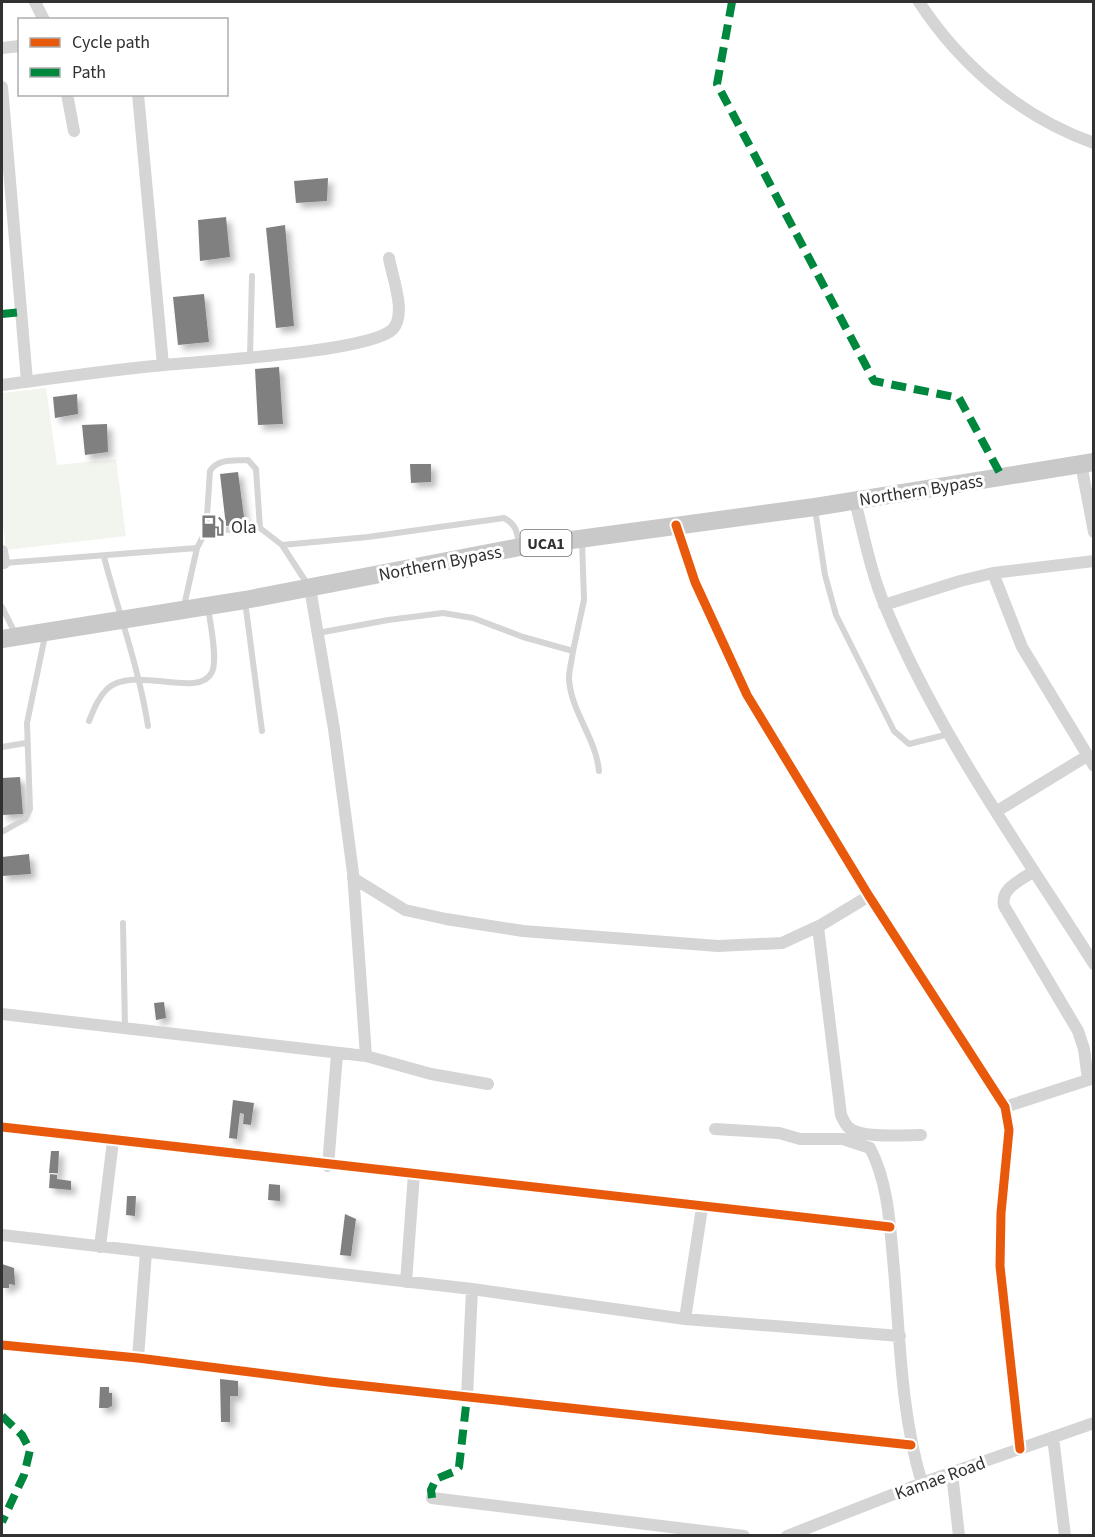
<svg xmlns="http://www.w3.org/2000/svg" width="1095" height="1537" font-family="'Source Sans 3',sans-serif">
<style>
.green{fill:#f1f5ed}
.building{fill:#808080;filter:url(#shadow)}
.lines{fill:none;stroke-linecap:round;stroke-linejoin:round}
.service{stroke:#d5d5d5;stroke-width:6}
.minor{stroke:#d5d5d5;stroke-width:12}
.primary{stroke:#c9c9c9;stroke-width:18}
.quiet{stroke:#00873e;stroke-width:8;stroke-dasharray:15 8;stroke-linecap:butt}
.cycleway-casing{stroke:#fff;stroke-width:13}
.cycleway{stroke:#e8590c;stroke-width:9}
.labels{text-anchor:middle;stroke-width:6;stroke-linejoin:round;paint-order:stroke}
.shield{fill:#fff;stroke:#6f6f6f;stroke-width:1.5}
.shield-label{font-size:16px;font-weight:bold;fill:#313131}
.street-label{font-size:18px;fill:#313131;stroke:#fff}
.poi-label{font-size:18px;fill:#313131;stroke:#fff;text-anchor:start}
</style>
<defs>
<filter id="shadow"><feDropShadow dx="5" dy="5" stdDeviation="3" flood-color="#0004"/></filter>
</defs>
<rect width="100%" height="100%" fill="#fff"/>
<path class="green" d="M46,388L57,465L116,459L126,536L6,550L2,515V393Z"/>
<path class="building" d="M328,178L327,201L296,203L294,181Z
M226,217L230,257L200,261L198,220Z
M285,225L294,326L276,328L266,228Z
M204,294L209,342L178,345L173,297Z
M279,367L283,424L258,425L255,369Z
M77,394L78,414L55,418L53,397Z
M107,424L108,452L85,455L82,425Z
M410,464H431V482L411,483Z
M238,472L245,524L226,526L220,474Z
M20,777L23,814L2,815V778Z
M29,854L31,874L2,876V857Z
M164,1002L166,1018L156,1020L154,1003Z
M233,1100L254,1103L251,1125L243,1124L244,1114L240,1113L237,1139L229,1138Z
M51,1151H59L58,1173H49Z
M50,1174L57,1175V1179L71,1181V1190L49,1188Z
M269,1184L280,1185V1201L268,1200Z
M127,1196H136L135,1216L126,1215Z
M345,1214L356,1219L351,1256L340,1255Z
M2,1264L14,1268L15,1285L9,1284V1288H2Z
M220,1379L238,1381V1396H230V1422H221Z
M100,1387H109V1393H112V1406L108,1408H99Z"/>
<g class="lines">
<path class="service" d="M250,357L252,276
M815,509L825,575L836,615L894,731L909,744L949,734
M206,531L210,471C218,458 234,461 248,460L256,469L260,528
M282,545L308,585
M104,557C119,614 139,668 148,726
M4,563L197,548L206,531L260,528L282,545L368,537L504,518C516,524 517,532 519,544
M245,601L262,731
M184,606L197,548
M2,607L15,633
M318,633L388,620L443,613L473,618L523,637L573,651L584,600L582,541
M573,651C572,660 569,670 569,679C571,712 596,738 599,771
M89,721C94,709 98,698 107,689C134,664 199,700 212,672C218,659 210,622 208,607
M2,747L26,743
M2,832L25,819L30,809L27,723L45,636
M123,923L125,1028"/>
<path class="minor" d="M35,2L44,20
M919,2C961,66 1021,117 1094,143
M2,48L20,46
M2,87L27,381
M67,94L74,131
M138,94L163,365
M2,385C56,378 110,370 165,365C204,361 371,352 393,329C407,313 392,277 389,258
M1081,464L1094,532
M855,501C864,536 871,573 885,606C937,732 1021,849 1094,964
M676,525L695,582L747,695L869,896L1005,1107L1009,1130L1001,1213L1000,1266L1020,1449
M2,551L4,563H2
M993,573L1022,647L1094,766
M310,588L334,729L353,873L366,1056
M884,605L960,581L993,573L1094,561
M997,811L1087,756
M1034,871C1020,881 1000,888 1004,906L1078,1031L1084,1049L1088,1080
M353,878L405,910L446,919L523,931L718,946L782,943L821,925L869,896
M818,927L841,1115C843,1119 845,1124 848,1127C860,1139 904,1135 921,1135
M2,1014L366,1056L431,1074L488,1084
M1005,1107L1094,1078
M2,1127L890,1227
M715,1129L779,1133L800,1139H843L870,1148C889,1184 890,1229 894,1269C900,1340 901,1415 922,1483
M328,1166L337,1054
M2,1235L472,1289L685,1319L900,1336
M100,1247L113,1141
M406,1282L414,1174
M685,1319L702,1208
M2,1345L138,1358L329,1382L911,1445
M138,1358L146,1252
M467,1397L472,1289
M1053,1437L1065,1536
M952,1473L959,1536
M432,1498L744,1536
M787,1536L922,1483L1094,1423"/>
<path class="primary" d="M2,639L245,600L520,547L815,507L1094,462"/>
<path class="quiet" d="M732,2L717,84L874,381L959,398L1002,477
M2,314L22,312
M2,1416L22,1435L30,1450L24,1475L2,1522
M432,1498L431,1490L436,1479L453,1472L459,1467L467,1397"/>
<defs>
<path id="cycleway" d="M676,525L695,582L747,695L869,896L1005,1107L1009,1130L1001,1213L1000,1266L1020,1449
M2,1127L890,1227
M2,1345L138,1358L329,1382L911,1445"/>
</defs>
<use href="#cycleway" class="cycleway-casing"/>
<use href="#cycleway" class="cycleway"/>
</g>
<defs>
<symbol id="fuel-bare" viewBox="-9 -9 18 18"><path d="M-5.5-6h7V0h2V4h1.3V-2.5L3-4.5l.8-.8L6-3V5H2.5V1h-1V6h-7ZM-4.2-4.7v3.2H.2V-4.7Z" fill="#797979" stroke="#fff" stroke-width="2.5" paint-order="stroke"/></symbol>
</defs>
<g fill-rule="evenodd">
<use href="#fuel-bare" x="196" y="510" width="33" height="33"/>
</g>
<g class="labels">
<rect class="shield" x="520.5" y="530" width="51" height="26" rx="4.5"/>
<g class="shield-label">
<text x="546" y="549">UCA1</text>
</g>
<g class="street-label">
<text transform="translate(921 490) rotate(-9)" y="6">Northern Bypass</text>
<text transform="translate(440 563) rotate(-11)" y="6">Northern Bypass</text>
<text transform="translate(940 1478) rotate(-20)" y="6">Kamae Road</text>
</g>
<g class="poi-label">
<text x="231" y="533">Ola</text>
</g>
</g>
<rect width="1095" height="1537" fill="none" stroke="#313131" stroke-width="6"/>
<rect x="18" y="18" width="210" height="78" fill="#ffffff" stroke="#adadad" stroke-width="1.5"/>
<rect x="30" y="38" width="30" height="9" fill="#e8590c" stroke="#adadad" stroke-width="1.5"/>
<text x="72" y="48" font-size="18" fill="#313131">Cycle path</text>
<rect x="30" y="68" width="30" height="9" fill="#00873e" stroke="#adadad" stroke-width="1.5"/>
<text x="72" y="78" font-size="18" fill="#313131">Path</text>
</svg>
